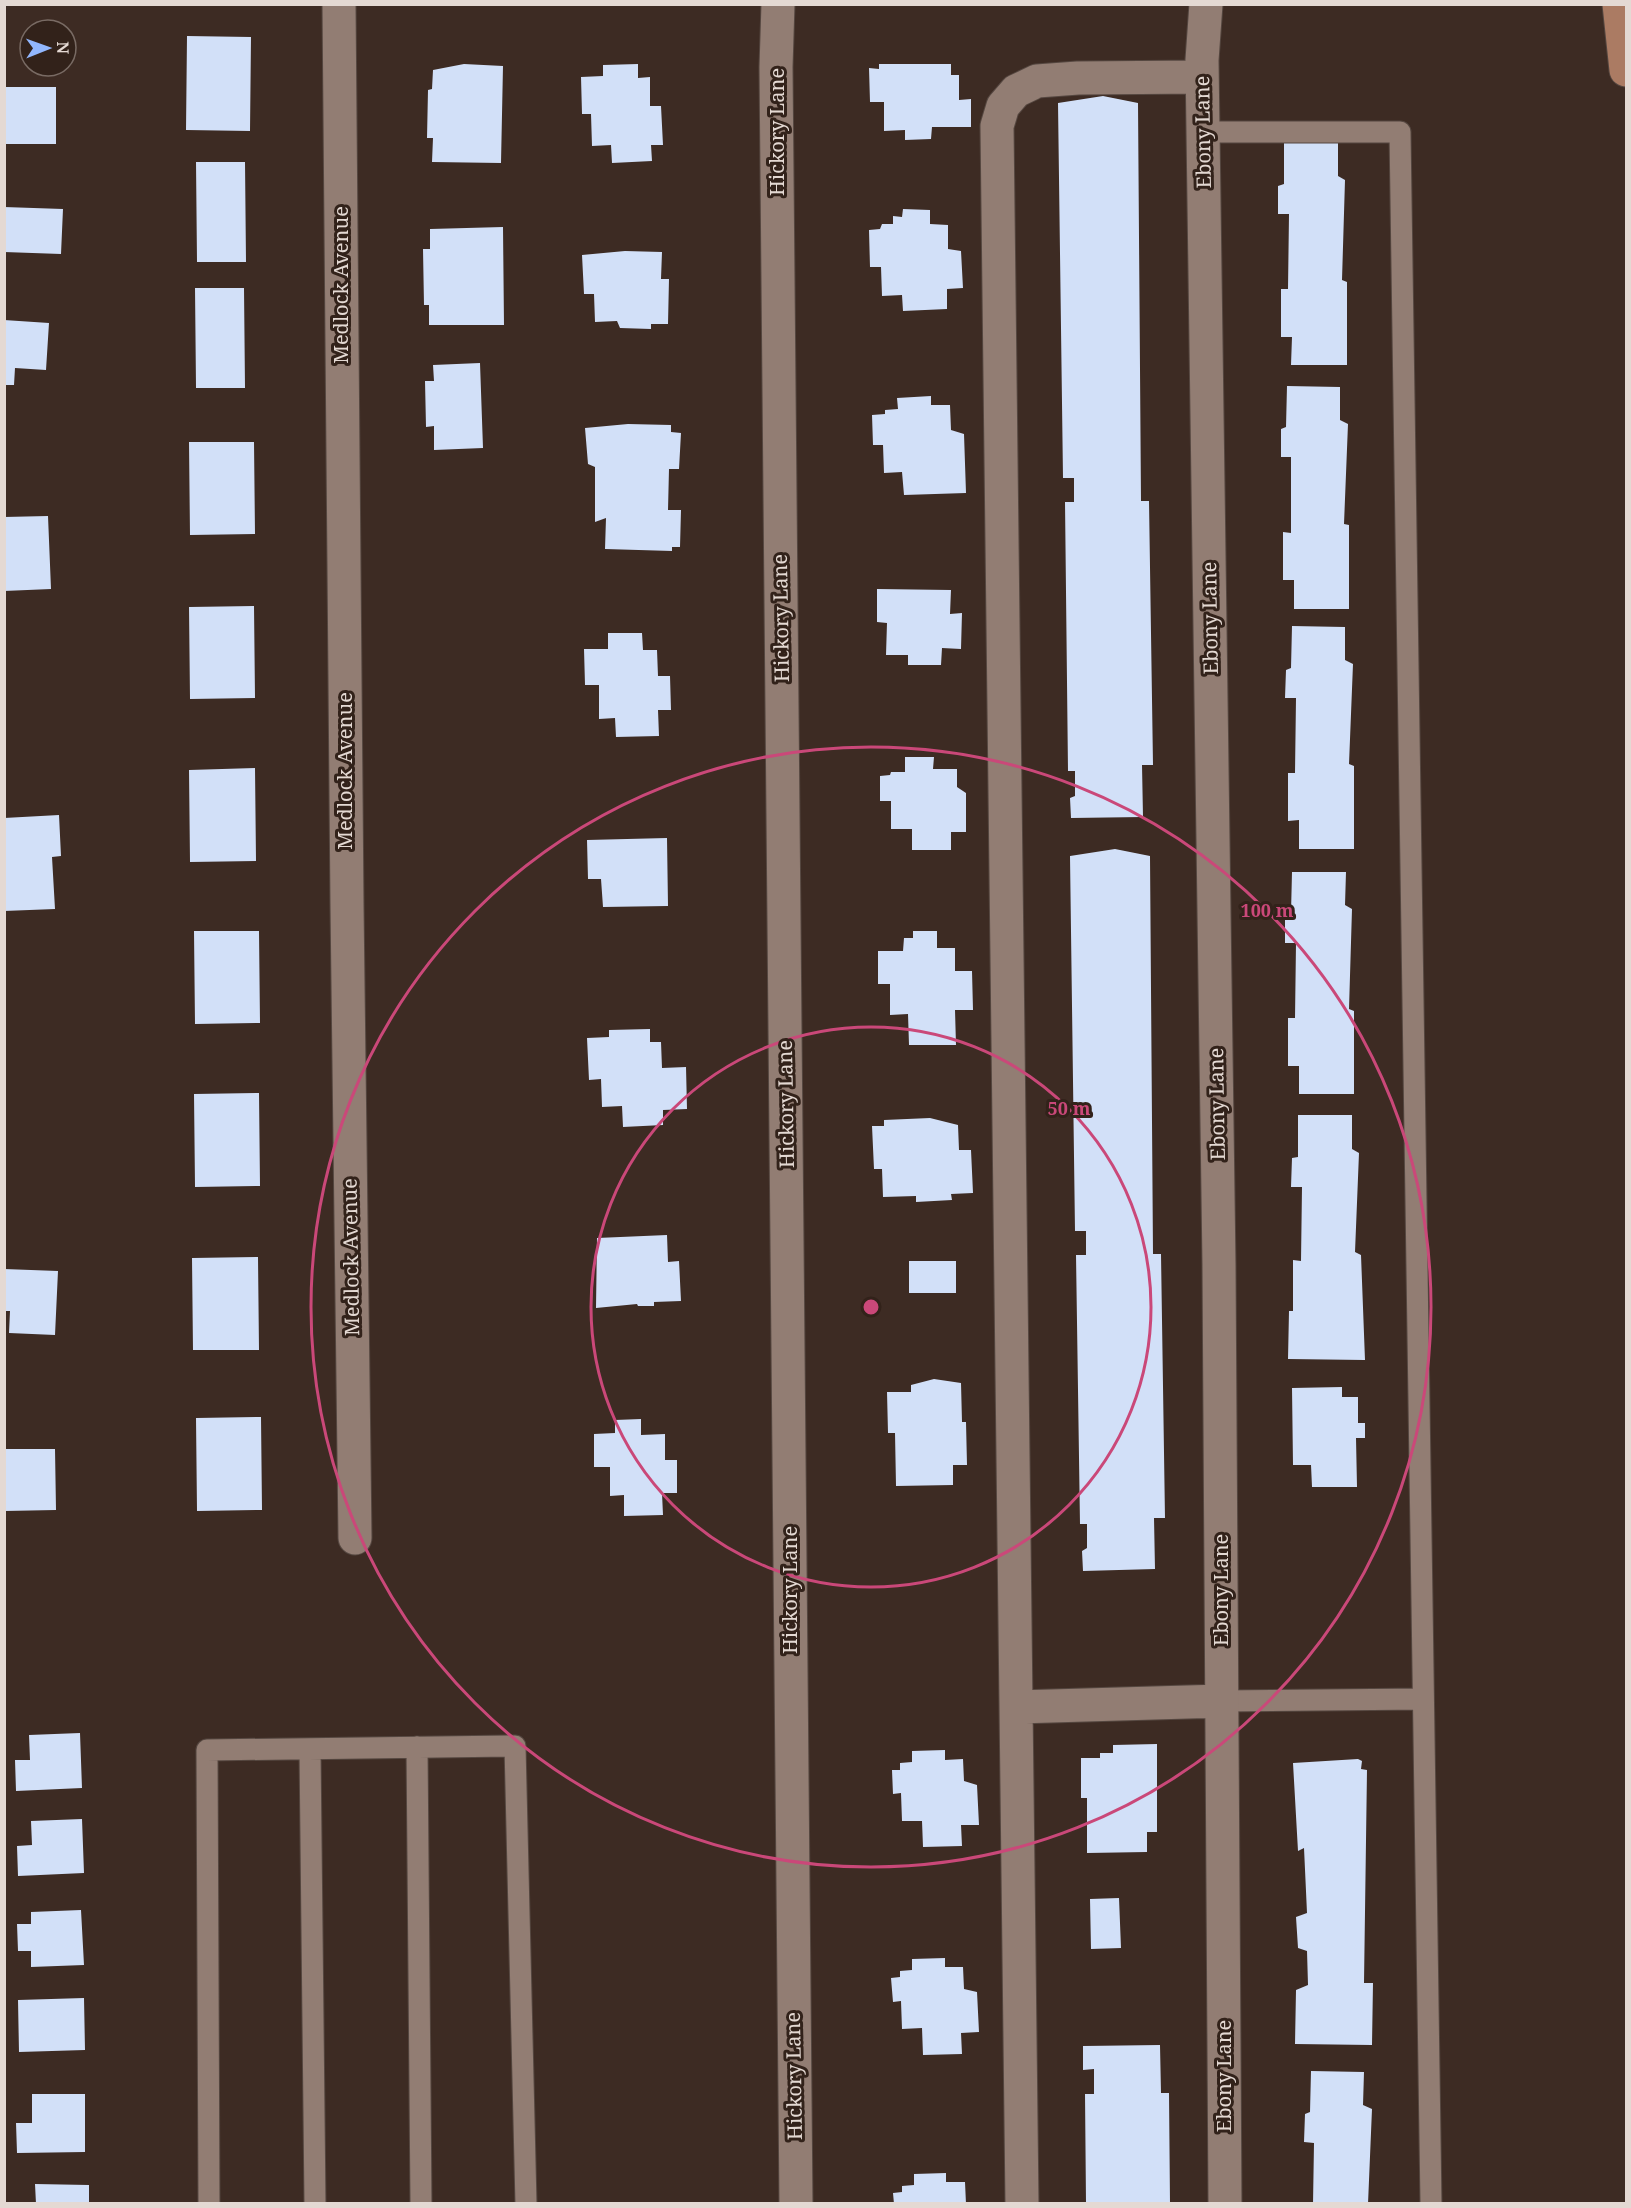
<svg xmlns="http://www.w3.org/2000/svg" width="1631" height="2208" font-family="'Noto Serif',serif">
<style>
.building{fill:#d2e0f8}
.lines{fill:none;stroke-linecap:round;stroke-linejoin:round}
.service-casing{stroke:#554740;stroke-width:23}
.minor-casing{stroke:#554740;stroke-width:35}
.primary-casing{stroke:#554740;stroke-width:35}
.service{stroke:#927d73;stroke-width:21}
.minor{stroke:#927d73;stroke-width:33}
.primary{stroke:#ab7b63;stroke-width:33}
.ring{fill:none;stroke:#ca4879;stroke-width:3}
.labels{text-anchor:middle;stroke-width:6;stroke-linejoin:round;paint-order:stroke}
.street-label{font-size:20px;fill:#e4d9d3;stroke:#32221a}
.centre{fill:#ca4879;stroke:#32221a;stroke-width:3}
.ring-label{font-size:18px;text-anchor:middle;font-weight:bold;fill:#ca4879;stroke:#32221a;stroke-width:6;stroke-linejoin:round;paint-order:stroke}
</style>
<rect width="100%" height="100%" fill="#3d2b23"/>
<path class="building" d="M187,36L251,37L250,131L186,130Z
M464,64L503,66L501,163L432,162L433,138H427L428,90L432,89L433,70Z
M638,64V78L650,77V106H661L663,145H651L652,161L612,163L611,145L592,146L591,114H582L581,77L603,76V65Z
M879,64H951V75H959V100L971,99V127H932L931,139L905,140V130L884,131V102H870L869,68L879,69Z
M5,87H56V144H5Z
M1103,96L1138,103L1141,501H1149L1153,765H1142L1143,817L1071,818L1070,798L1075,796V771H1068L1065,502H1074V478H1063L1058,103Z
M1284,142L1338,143V176L1345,180L1342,280L1347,282V365H1291L1292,337H1281V289H1288L1289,214H1278V186L1284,184Z
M196,162H245L246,262H197Z
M4,207L63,209L61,254L4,252Z
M903,209L930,210V224L948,225V249L961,251L963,288L947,289V309L903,311L902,295L882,296L881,267H870L869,230L880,229L882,224H893V216L902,217Z
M503,227L504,325H429V305H424L423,249H430V229Z
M625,251L662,252L661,279H669L668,324H651V329L620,328L617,321L595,322L594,294H584L582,255Z
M195,288H244L245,388H196Z
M4,320L49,323L46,370L15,368L14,385H4Z
M480,363L483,448L434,450V426L426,427L425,381H434L433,365Z
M1287,386L1340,387V420L1348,424L1344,524L1349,525V609H1294V580H1283V532L1291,533V457H1281V429L1286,427Z
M931,396V405H950L951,430L964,434L966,493L904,495L902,472L884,473L883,445H873L872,415L885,414V410L898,409L897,398Z
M628,424L671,425V432L681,433L679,469H669L668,510H681L680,547H672V551L605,549L606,518L595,522V467L588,464L585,428Z
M189,442H254L255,534L190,535Z
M48,516L51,589L4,591V517Z
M877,589L951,590L950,614L962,613L961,649L942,648L941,665H908V655H886L887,623L877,622Z
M254,606L255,698L190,699L189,607Z
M1292,626L1345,627V660L1353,664L1349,764L1354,766V849H1299V820L1288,821V773H1295L1296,698H1285L1286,670L1291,668Z
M608,633H642L643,650H657L658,676H670L671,710H658L659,736L616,737L615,718L599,719V685H585L584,649H608Z
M905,757H934L933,769H957V787L966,793V832H951V850H912V829H891V801H880V776L890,775L891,772H905Z
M255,768L256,861L190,862L189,770Z
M59,815L61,856L52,857L55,909L4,911V818Z
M667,838L668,906L603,907L601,879H588L587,840Z
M1115,849L1150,856L1153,1254H1161L1165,1518H1154L1155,1569L1083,1571L1082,1551L1087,1548V1524H1080L1076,1255H1086V1231H1075L1070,856Z
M1292,872H1346L1345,905L1352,909L1349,1009L1354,1011V1094H1299V1066H1288V1018H1295L1296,943H1285V915L1291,913Z
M194,931H259L260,1023L195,1024Z
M913,931H937V948H955V971H972L973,1010H955L956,1045H909L908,1014L890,1015V984H878V951H903L904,938H913Z
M650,1029V1042H661L662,1068L686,1067L687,1109L663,1110V1125L623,1127L622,1106L602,1107L601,1079L589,1080L587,1038L609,1037V1030Z
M259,1093L260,1186L195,1187L194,1094Z
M1298,1115H1352V1149L1359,1153L1355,1252L1361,1255L1365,1360L1288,1359L1289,1311H1293V1260L1301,1261L1302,1187H1291L1292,1158L1298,1157Z
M930,1118L958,1125L959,1150H971L973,1193L951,1194L952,1200L916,1202V1196L883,1197L882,1169H874L872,1126H884V1120Z
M667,1235L668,1262L679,1261L681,1301L654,1302V1306H638L637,1304L596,1308L597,1238Z
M258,1257L259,1350H193L192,1258Z
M909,1261H956V1293H909Z
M4,1269L58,1271L55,1335L9,1333L10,1311H4Z
M934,1379L961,1383L962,1422H966L967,1465H953V1485L896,1486L895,1433H888L887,1392H911V1385Z
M1342,1387V1397H1358V1423H1365V1438H1356L1357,1487H1312L1311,1465H1293L1292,1388Z
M261,1417L262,1510L197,1511L196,1418Z
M641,1419V1435L665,1434V1460H677V1493H662L663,1515L624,1516V1495L610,1496V1467H594V1434L615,1433V1420Z
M4,1449H55L56,1510L5,1511Z
M80,1733L82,1788L16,1791L15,1760H30L29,1735Z
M1157,1744V1832H1147V1852L1087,1853V1798H1081V1758H1100V1753H1113V1745Z
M945,1750V1760L963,1759L964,1781L977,1785L979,1825H961L962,1846L923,1847L922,1821H902L901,1793L893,1794L892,1770H900V1763L912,1762V1751Z
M1358,1759L1362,1761L1361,1769L1367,1770L1364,1983H1373L1372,2045L1295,2044L1296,1990L1308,1985L1307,1951L1298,1948L1296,1917L1307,1913L1304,1848L1298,1851L1293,1763Z
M82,1819L84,1873L18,1876L17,1846L32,1845L31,1821Z
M1119,1898L1121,1948L1091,1949L1090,1899Z
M81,1910L84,1965L31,1967V1951H18L17,1924H31V1912Z
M945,1958V1967H963L964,1989L977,1992L979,2032L961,2033L962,2054L923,2055L922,2028L902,2029L901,2001L893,2002L891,1978L900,1977V1971L912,1970V1959Z
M84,1998L85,2050L19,2052L18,2000Z
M1160,2045L1161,2093H1169L1170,2204H1086L1085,2094H1094V2069L1083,2070V2046Z
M1311,2071L1364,2072L1363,2105L1372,2109L1368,2204H1313L1314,2143L1304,2142L1305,2114L1310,2112Z
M32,2094H85V2152L17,2153L16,2123H32Z
M946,2173V2182H965L966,2204H894L893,2193L902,2192V2186L914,2185V2174Z
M35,2184L89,2185V2204H36Z"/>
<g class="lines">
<defs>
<path id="service" d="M1203,132H1400L1431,2204
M1222,1701L1423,1699
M417,1747L421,2204
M310,1749L315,2204
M209,2204L207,1750L515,1746L526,2204"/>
<path id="minor" d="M339,4L347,905L355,1538
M778,4L776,67L796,2204
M1206,4L1202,60L1219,1265L1225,2204
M1017,1707L1222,1701
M1022,2204L997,126L1003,106L1016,91L1037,81L1078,78L1202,77"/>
<path id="primary" d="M1619,4L1626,70"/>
</defs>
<use href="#service" class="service-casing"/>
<use href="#minor" class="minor-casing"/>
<use href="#primary" class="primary-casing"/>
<use href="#service" class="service"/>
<use href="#minor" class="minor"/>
<use href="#primary" class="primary"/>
</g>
<g class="ring">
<circle cx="871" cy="1307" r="280"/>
<circle cx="871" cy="1307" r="560"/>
</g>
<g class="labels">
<g class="street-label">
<text transform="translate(777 132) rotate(-90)" y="7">Hickory Lane</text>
<text transform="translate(1203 132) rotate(-91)" y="7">Ebony Lane</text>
<text transform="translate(341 285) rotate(-90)" y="7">Medlock Avenue</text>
<text transform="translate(781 618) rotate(-91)" y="7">Hickory Lane</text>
<text transform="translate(1210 618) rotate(-91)" y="7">Ebony Lane</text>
<text transform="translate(345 771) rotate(-90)" y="7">Medlock Avenue</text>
<text transform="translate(786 1104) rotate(-91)" y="7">Hickory Lane</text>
<text transform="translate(1217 1104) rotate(-91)" y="7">Ebony Lane</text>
<text transform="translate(351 1257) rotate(-91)" y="7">Medlock Avenue</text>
<text transform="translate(790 1590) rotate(-90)" y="7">Hickory Lane</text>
<text transform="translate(1221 1590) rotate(-90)" y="7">Ebony Lane</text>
<text transform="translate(794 2076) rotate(-91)" y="7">Hickory Lane</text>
<text transform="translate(1224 2076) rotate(-90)" y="7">Ebony Lane</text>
</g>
</g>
<circle cx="871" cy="1307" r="9" class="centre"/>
<g class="ring-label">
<text x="1267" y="917">100 m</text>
<text x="1069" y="1115">50 m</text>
</g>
<rect width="1631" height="2208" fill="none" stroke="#e4d9d3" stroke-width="12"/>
<g transform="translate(48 48) rotate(89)"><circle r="28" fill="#32221a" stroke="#796b64" stroke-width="1.5"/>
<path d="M0-4.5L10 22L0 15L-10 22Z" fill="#92b7fd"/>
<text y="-9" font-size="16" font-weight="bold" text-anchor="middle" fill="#e4d9d3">N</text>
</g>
</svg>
